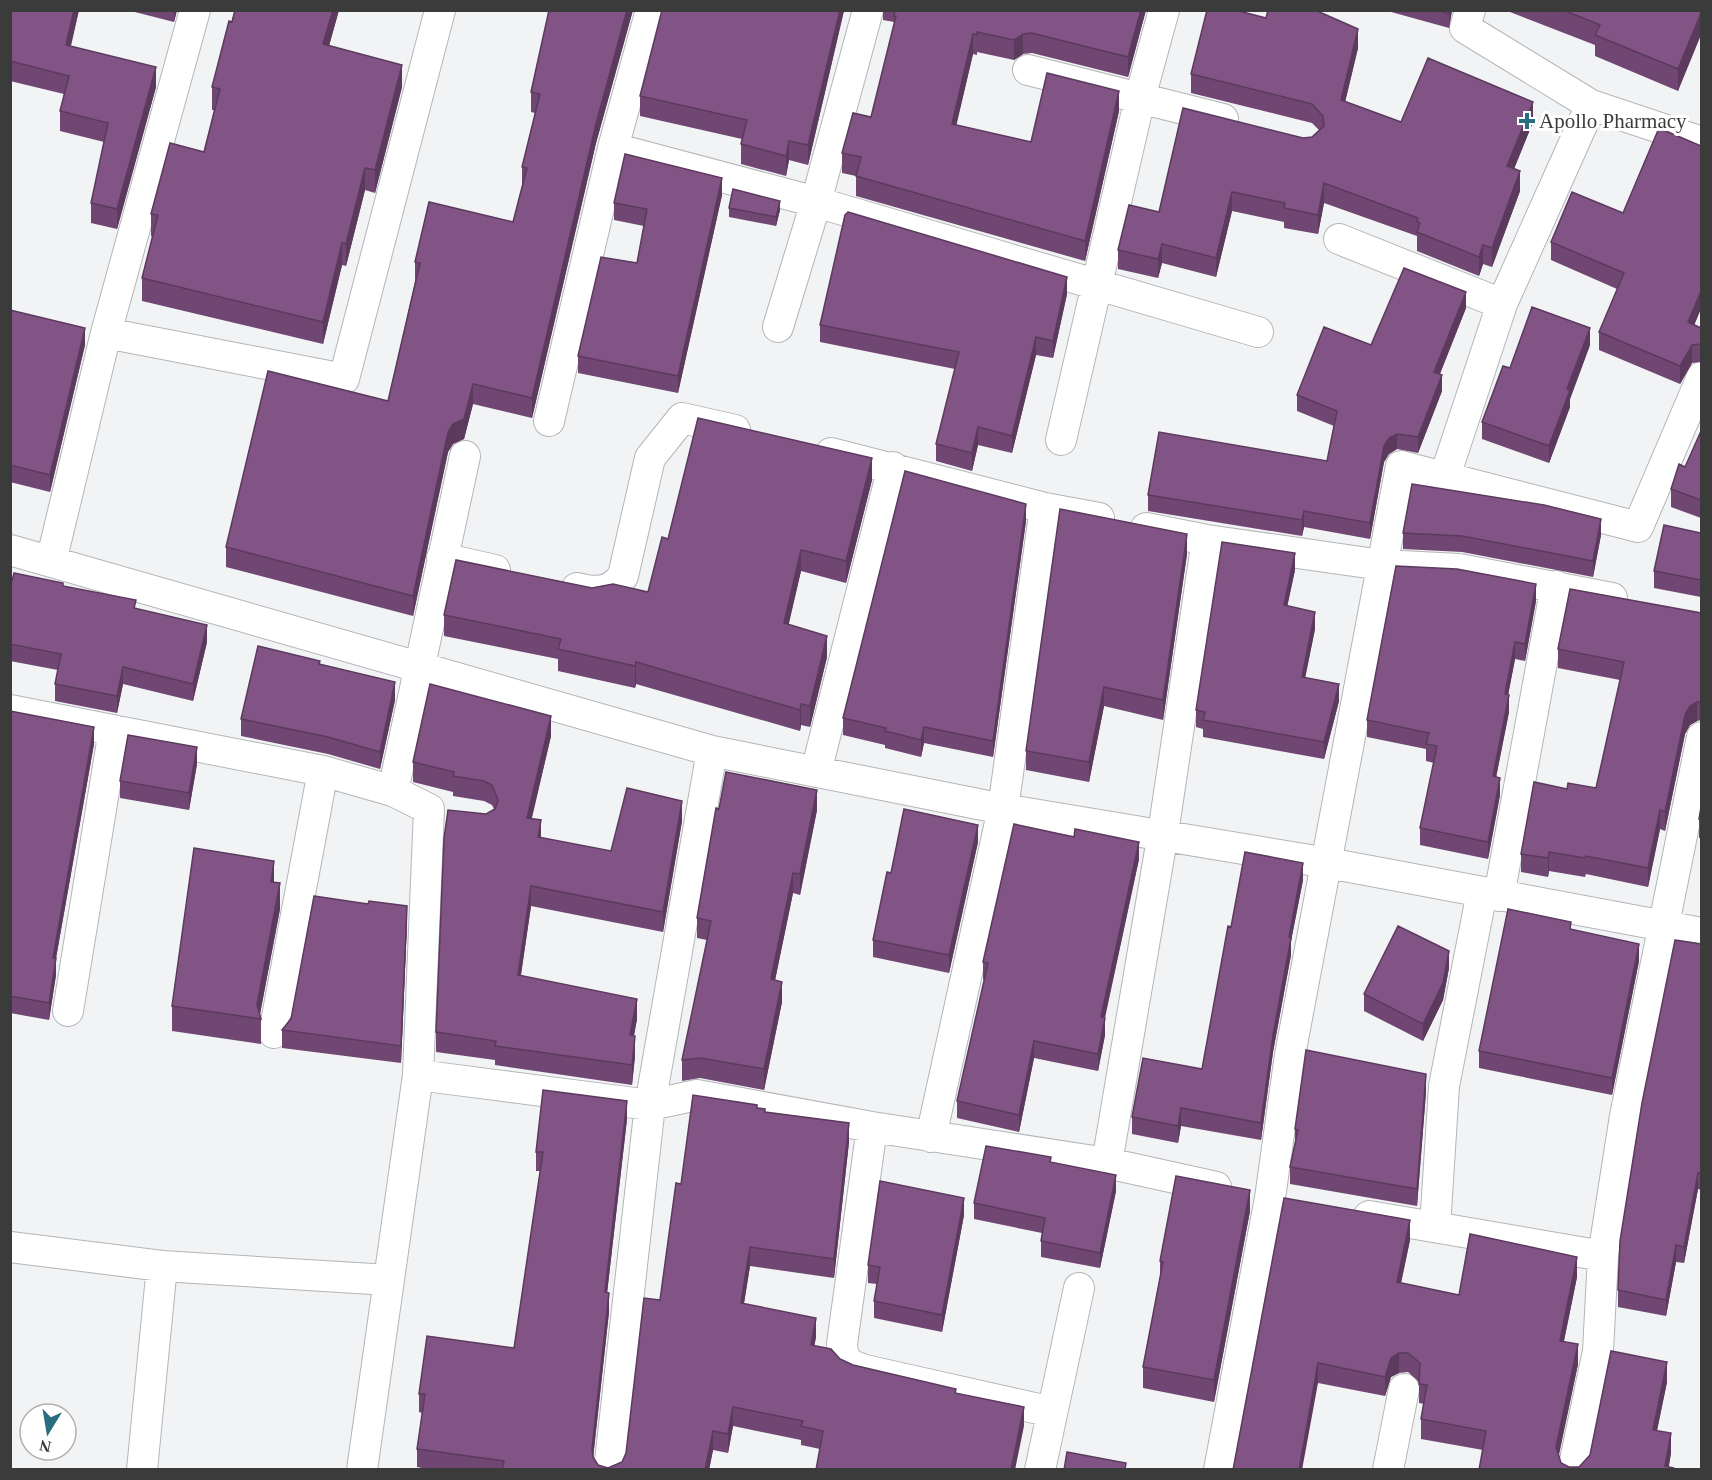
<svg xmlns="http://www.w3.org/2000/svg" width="1712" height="1480" font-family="'Times New Roman',serif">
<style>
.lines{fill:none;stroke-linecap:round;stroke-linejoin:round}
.minor-casing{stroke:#b4b5b7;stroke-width:32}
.minor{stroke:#fff;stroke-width:30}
.wall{fill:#704772}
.shaded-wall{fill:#5b3a5d}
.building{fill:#825385;stroke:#5b3a5d;stroke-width:1.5}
.poi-dot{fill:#296d7e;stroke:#fff;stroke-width:2}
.labels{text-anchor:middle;stroke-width:6;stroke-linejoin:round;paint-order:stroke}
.poi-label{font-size:21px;fill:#3b3b3c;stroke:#fff;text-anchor:start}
</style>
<rect width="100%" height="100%" fill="#f1f3f5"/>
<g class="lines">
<defs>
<path id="minor" d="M1470,10L1465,28L1591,105L1702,142
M1028,70L1223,119
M613,148L816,202L1258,332
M1339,239L1502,304
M778,327L816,202L868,10
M106,333L344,379L440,10
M549,421L613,148L651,10
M1061,440L1140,98L1164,10
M831,453L1045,508L1099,518
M1444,479L1502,304L1591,105
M1146,528L1207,540L1382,565L1459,569L1612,598
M10,550L712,751L1003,809L1328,863L1702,933
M442,558L495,570
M51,562L106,333L195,10
M577,588C596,593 610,593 623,576L650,458L682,418L735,430
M10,710L323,771L393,791
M816,772L893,467
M1499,896L1556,586
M68,1011L114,730
M274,1033L323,771
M418,1075L650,1105L697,1095L872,1127L1107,1163L1216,1187
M872,1127L842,1344C843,1361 849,1365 865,1370L1052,1412
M931,1137L1003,809L1045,508
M1107,1163L1163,833L1207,540
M1369,1216L1603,1256
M1435,1227L1444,1086L1482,892
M10,1247L162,1266L389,1280
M142,1470L162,1266
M362,1470L418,1075L429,809L393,791L465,456
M609,1470L650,1105L712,751
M1040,1470L1079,1288
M1219,1470L1270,1198L1290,1055L1401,466L1638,527L1702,377
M1388,1470L1404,1389
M1573,1470L1598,1351L1603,1256L1625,1116L1702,737"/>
</defs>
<use href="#minor" class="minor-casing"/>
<use href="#minor" class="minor"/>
</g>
<path class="wall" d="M10,10H79L71,46L156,87L117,229L91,223V203L104,142L60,131V111L64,94L10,81Z
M127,10H177L174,22Z
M235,10H339L329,46L402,87L375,193L365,190L346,266L342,265L323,344L142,301V278L153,237L151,236V214L204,152L214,110H212V87Z
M549,10H633L596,143L532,418L473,404L464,439L453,444L448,452L413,616L226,567V547L388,401L415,282V262L513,222L522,187V167L535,113L531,112V92Z
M662,10H850V12L844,11L808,165L789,160L786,176L741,164V144L742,139L640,116V96Z
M883,10H1146L1128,77L1032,53L1023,54L1014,60L977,52V55L973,54L956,125L1031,142L1119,111L1085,261L856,196V176L842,173V153L871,117L894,28V22L883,20Z
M1384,10H1452L1449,28Z
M1510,10H1701L1678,91L1595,56V45L1510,12Z
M1358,48L1345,102L1401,122H1533L1514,169L1520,191L1492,267L1483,264L1479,276L1417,251V236L1324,203L1318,234L1284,228V222L1232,211L1216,277L1162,263L1158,278L1118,269V250L1159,212L1303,138L1312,137L1319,130L1312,123L1191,93V74Z
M1572,192L1695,325L1701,328V362L1692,363L1680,384L1599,350V332L1617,289L1551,260V242Z
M722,195L678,393L578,373V356L637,263L644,226L614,220V203Z
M729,208L780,210L776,226L729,217Z
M1067,294L1053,358L1036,355L1012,453L978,445L972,471L936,461V444L955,369L820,342V325Z
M1466,308L1440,374L1442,391L1418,453L1397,449L1389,454L1384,462L1370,539L1304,527L1302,536L1148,511V495L1327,461L1334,426L1297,411V395L1371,345Z
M10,310L85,345L50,492L10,482Z
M1590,345L1570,399V407L1549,463L1482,439V422L1510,368Z
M1701,431V518L1671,507V489L1685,467Z
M872,480L846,583L801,571L788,625L827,657L810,727L801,725L800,731L636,684L635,688L558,671V659L444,636V615L592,588L648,592Z
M1026,521L993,757L924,743L921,757L885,748V745L843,735V718Z
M1403,533L1601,535L1593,577L1462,552L1403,549Z
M1701,533V597L1654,588V571Z
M1187,554L1163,720L1104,706L1089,782L1026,770V751Z
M1295,570L1287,606L1315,629L1305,677L1339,701L1324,759L1203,737V729L1196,727V710Z
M10,581L63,586L136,608L207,642L193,701L123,684L117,713L55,701V684L58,670L10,661Z
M1536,601L1525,661L1515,659L1508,695L1509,712L1496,777L1500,795L1488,859L1420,845V828L1434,763L1426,761V749L1367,737V720Z
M1699,613H1701V720L1697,721L1690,725L1685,734L1665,831L1660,829L1648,887L1586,874L1585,877L1549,871L1548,877L1521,872V854L1567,789L1596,788L1620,680L1558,668V649Z
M320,665L395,700L380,769L328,754L241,736V719Z
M10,711L94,744L56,958V975L49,1020L10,1013Z
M551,736L532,818L541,838L611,851L682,821L663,932L531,906L521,975L637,1019L634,1036L635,1056L632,1085L495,1065V1060L436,1052V1032L486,814L494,809L492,805L484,801L453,796V792L413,782V762Z
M197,764L189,810L120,798V781Z
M1701,807V838H1699V819Z
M719,809L817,810L800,895L793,893L775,980L782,1002L764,1090L700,1078L682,1081V1060L707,940L697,938V918Z
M978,842L949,973L873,957V940L891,873Z
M1139,859L1105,1018V1035L1098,1071L1034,1058L1019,1132L957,1118V1101L984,980L983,979V962Z
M1303,880L1291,941V955L1273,1052L1261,1140L1181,1126L1178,1143L1132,1134V1117L1202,1069L1231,927Z
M274,883L280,909L260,1014L261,1019V1044L172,1031V1006Z
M368,904L407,923L401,1063L282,1048V1030Z
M1571,930L1639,961L1612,1095L1479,1068V1051Z
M1701,944V1190L1698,1189L1684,1263L1676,1262L1666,1316L1618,1307V1290Z
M1449,968L1443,1000L1423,1041L1364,1011V994Z
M1426,1092L1417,1206L1290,1184V1167L1295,1145V1129Z
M757,1108L765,1112L849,1142L834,1278L750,1266L744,1303L816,1337L814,1346L853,1365L956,1394L1024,1426L820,1449L801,1445V1440L733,1426L728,1453L713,1450L709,1470H432L417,1467V1449L422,1413L419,1412V1394L514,1348L540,1171H536V1152L627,1119L607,1293L609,1312L593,1457L598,1465L608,1468L622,1462L626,1453L660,1300L681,1184Z
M1051,1163L1116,1191L1100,1268L1041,1257V1241L1042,1233L974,1219V1203Z
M1250,1211L1214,1402L1143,1388V1367L1160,1279V1261Z
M964,1215L942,1332L874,1318V1301L877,1284L868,1283V1265Z
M1410,1240L1401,1283L1459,1295L1577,1277L1564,1341L1578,1364L1559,1455L1561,1463L1569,1467H1579L1667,1382L1657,1431L1671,1453L1669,1466L1479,1470L1483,1450L1421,1439V1419L1424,1404L1419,1403V1382L1408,1372L1399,1373L1391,1377L1385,1396L1318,1383L1233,1470Z"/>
<path class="shaded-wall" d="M74,10H79L66,65V45Z
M174,10H177L174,22Z
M333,10H339L323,67V44Z
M627,10H633L596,143L532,418V398L596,124Z
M840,10H844L808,165V145Z
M1141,10H1146L1128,77V57Z
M1449,10H1452L1449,28Z
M1701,10V35L1678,91V69Z
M1358,29V48L1341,119V100Z
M973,34V54L952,144V124Z
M1023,34V54L1014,60V40Z
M402,65V87L375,193V170Z
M156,67V87L117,229V209Z
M1119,91V111L1085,261V241Z
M1533,102V122L1507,186V166Z
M789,141V160L786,176V156Z
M365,168V190L346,266V244Z
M1520,171V191L1492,267V248Z
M722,178V195L678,393V376Z
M1324,183V203L1318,234V215Z
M1232,192V211L1216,277V258Z
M780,201V210L776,226V217Z
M342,243V265L323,344V322Z
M1162,244V263L1158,278V259Z
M1483,245V264L1479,276V257Z
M1067,277V294L1053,358V341Z
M1701,291V309L1688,340V322Z
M1466,292V308L1434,388V372Z
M85,328V345L50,492V475Z
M1590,328V345L1570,399V407L1549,463V446L1567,389Z
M1036,337V355L1012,453V436Z
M1692,345V363L1680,384V366Z
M1442,375V391L1418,453V437Z
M473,384V404L464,439L453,444L448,452L413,616V596L448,432Z
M978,427V445L972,471V453Z
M1397,434V449L1389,454L1384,462L1370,539V523L1384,446L1389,438Z
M872,458V480L846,583V561Z
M1026,504V521L993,757V741Z
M1304,511V527L1302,536V520Z
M1601,519V535L1593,577V561Z
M1187,534V554L1163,720V700Z
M801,550V571L784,645V623Z
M1295,553V570L1284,622V605Z
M1536,584V601L1525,661V644Z
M1315,612V629L1302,694V677Z
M207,625V642L193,701V684Z
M827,636V657L810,727V706Z
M1515,642V659L1505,711V694Z
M636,662V684L635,688V666Z
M123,667V684L117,713V696Z
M395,682V700L380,769V752Z
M1339,684V701L1324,759V742Z
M1104,687V706L1089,782V762Z
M1509,695V712L1493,793V776Z
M1697,702V721L1690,725L1685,734L1665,831V812L1685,715L1690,706Z
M801,704V725L800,731V710Z
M551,716V736L527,837V818Z
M94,727V744L53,975V958Z
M924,727V743L921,757V740Z
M197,747V764L189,810V793Z
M1500,778V795L1488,859V842Z
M817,790V810L800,895V874Z
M682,801V821L663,932V912Z
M1660,810V829L1648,887V868Z
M541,820V840L538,837Z
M978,825V842L949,973V955Z
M1139,842V859L1101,1034V1017Z
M1549,852V871L1548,877V858Z
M274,861V886L271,882Z
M1303,863V880L1291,941V955L1273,1052L1261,1140V1123L1273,1035L1289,937Z
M793,873V893L771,1000V979Z
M280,883V909L259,1019L257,1005Z
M531,886V906L518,994V975Z
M407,906V923L401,1063V1046Z
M1639,944V961L1612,1095V1078Z
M1449,951V968L1443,1000L1423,1041V1024Z
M56,958V975L49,1020V1003Z
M782,982V1002L764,1090V1069Z
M637,999V1019L630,1055V1035Z
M1105,1018V1035L1098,1071V1054Z
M635,1036V1056L632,1085V1065Z
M1034,1041V1058L1019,1132V1115Z
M1426,1074V1092L1417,1206V1189Z
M627,1101V1119L605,1311V1292Z
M1181,1108V1126L1178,1143V1126Z
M849,1123V1142L834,1278V1259Z
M1698,1173V1189L1684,1263V1247Z
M1116,1175V1191L1100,1268V1253Z
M1250,1190V1211L1214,1402V1380Z
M964,1198V1215L942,1332V1315Z
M1410,1220V1240L1397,1302V1282Z
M1676,1245V1262L1666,1316V1300Z
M750,1247V1266L741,1322V1303Z
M1577,1257V1277L1560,1360V1341Z
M609,1293V1312L592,1468V1449Z
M816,1318V1337L811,1364V1345Z
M1578,1344V1364L1556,1467V1447Z
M1399,1353V1373L1391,1377L1385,1396V1377L1391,1358Z
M1667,1362V1382L1653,1449V1430Z
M1318,1363V1383L1302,1470H1299Z
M733,1407V1426L728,1453V1434Z
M1024,1407V1426L1015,1470H1011Z
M713,1431V1450L709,1470H705Z
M1671,1433V1453L1668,1470L1665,1466Z"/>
<path class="building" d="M10,10H74L66,45L156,67L117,209L91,203L108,123L60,111L69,76L10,61Z
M235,10H333L323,44L402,65L375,170L365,168L346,244L342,243L323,322L142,278L158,215L151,214L170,143L204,152L220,89L212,87L229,21L232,22Z
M549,10H627L596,124L532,398L473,384L464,419L453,424L448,432L413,596L226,547L268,371L388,401L420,263L415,262L429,202L513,222L527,168L522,167L540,94L531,92Z
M662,10H840L808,145L789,141L786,156L741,144L747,120L640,96Z
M895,10H1141L1128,57L1032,33L1023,34L1014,40L977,32V35L973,34L952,124L1031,142L1047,73L1119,91L1085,241L856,176L861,157L842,153L853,113L871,117L896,16H894Z
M1207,10H1235L1266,18L1268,10H1315L1358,29L1341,100L1401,122L1428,58L1533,102L1507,166L1520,171L1492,248L1483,245L1479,257L1417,232L1420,223L1417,222L1418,218L1324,183L1318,215L1284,208L1285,203L1232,192L1216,258L1162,244L1158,259L1118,250L1129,205L1159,212L1183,108L1303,138L1312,137L1324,126L1323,116L1312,104L1191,74Z
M1437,10H1449V14Z
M1563,10H1701V13L1678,69L1595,35L1600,25Z
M1659,128L1701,146V291L1688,322L1701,328V344L1692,345L1680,366L1599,332L1624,273L1551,242L1572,192L1623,213Z
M625,154L722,178L678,376L578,356L601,257L637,263L647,209L614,203Z
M733,189L780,201L776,217L729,208Z
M848,212L1067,277L1053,341L1036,337L1012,436L978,427L972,453L936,444L959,352L820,325L845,215Z
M1404,268L1466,292L1434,372L1442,375L1418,437L1397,434L1389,438L1384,446L1370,523L1304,511L1302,520L1148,495L1159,432L1327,461L1337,411L1297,395L1324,327L1371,345Z
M1532,307L1590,328L1567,389L1570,390L1549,446L1482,422L1503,366L1510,368Z
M10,310L85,328L50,475L10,465Z
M698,418L872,458L846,561L801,550L784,623L827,636L810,706L801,704L800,710L636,662L635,666L558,649L561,639L444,615L456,560L592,588L613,584L648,592L662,537L668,539Z
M1701,431V500L1671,489L1679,464L1685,467Z
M905,471L1026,504L993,741L924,727L921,740L885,731L886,728L843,718Z
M1412,484L1544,505L1601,519L1593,561L1462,536L1403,533Z
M1060,509L1187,534L1163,700L1104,687L1089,762L1026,751Z
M1664,525L1701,533V580L1654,571Z
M1222,542L1295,553L1284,605L1315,612L1302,677L1339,684L1324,742L1203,720L1205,712L1196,710Z
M1396,566L1457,569L1536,584L1525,644L1515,642L1505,694L1509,695L1493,776L1500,778L1488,842L1420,828L1437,746L1426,744L1429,733L1367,720Z
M14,573L63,583V586L136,600L134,608L207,625L193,684L123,667L117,696L55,684L61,654L10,644V581H12Z
M1570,589L1701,613V702H1697L1690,706L1685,715L1665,812L1660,810L1648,868L1586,856L1585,858L1549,852L1548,858L1521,854L1534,782L1567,789L1568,783L1596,788L1624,662L1558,649Z
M258,646L320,661L319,664L395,682L380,752L328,737L241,719Z
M430,684L551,716L527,818L541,820L538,837L611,851L627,788L682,801L663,912L531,886L518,975L637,999L630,1035L635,1036L632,1065L495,1046L496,1041L436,1032L444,838L448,810L486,814L495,809L498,800L492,785L484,781L453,776L454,772L413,762Z
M10,711L94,727L53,958H56L49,1003L10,996Z
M128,735L197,747L189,793L120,781Z
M726,772L817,790L800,874L793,873L771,979L782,982L764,1069L700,1058L682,1060L711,921L697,918L716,808L719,809Z
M1701,807V819H1699Z
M904,809L978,825L949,955L873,940L887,872L891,873Z
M1014,824L1074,837L1075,829L1139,842L1101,1017L1105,1018L1098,1054L1034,1041L1019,1115L957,1101L988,963L983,962Z
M194,848L274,861L271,882L280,883L257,1005L261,1019L172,1006Z
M1245,852L1303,863L1289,937L1291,938L1273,1035L1261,1123L1181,1108L1178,1126L1132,1117L1143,1058L1202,1069L1228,926L1231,927Z
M314,896L368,904L369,901L407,906L401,1046L282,1030L291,1019Z
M1508,909L1571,922L1570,929L1639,944L1612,1078L1479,1051Z
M1398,926L1449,951L1443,983L1423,1024L1364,994Z
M1675,940L1701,944V1173H1698L1684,1247L1676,1245L1666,1300L1618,1290L1620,1241L1642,1103Z
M1306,1050L1426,1074L1417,1189L1290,1167L1298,1130L1295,1129Z
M543,1090L627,1101L605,1292L609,1293L592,1449L593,1457L598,1465L608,1468L622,1462L626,1453L644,1298L660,1300L676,1183L681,1184L693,1095L757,1105V1108L765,1109V1112L849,1123L834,1259L750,1247L741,1303L816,1318L811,1345L831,1349L840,1359L853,1365L956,1389L955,1393L1024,1407L1011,1470H816L823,1431L801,1426L803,1421L733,1407L728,1434L713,1431L705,1470H502L504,1461L417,1449L425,1394H419L427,1336L514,1348L543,1152H536Z
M986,1146L1051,1157L1050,1162L1116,1175L1100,1253L1041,1241L1045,1218L974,1203Z
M1176,1176L1250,1190L1214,1380L1143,1367L1163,1262L1160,1261Z
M880,1181L964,1198L942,1315L874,1301L880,1267L868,1265Z
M1284,1198L1410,1220L1397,1282L1459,1295L1470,1234L1577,1257L1560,1341L1578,1344L1556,1447L1561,1463L1569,1467H1579L1590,1455L1611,1351L1667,1362L1653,1430L1671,1433L1665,1466L1674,1468V1470H1479L1486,1431L1421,1419L1427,1385L1419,1384L1420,1363L1408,1353H1399L1391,1358L1385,1377L1318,1363L1299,1470H1233Z
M1067,1452L1126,1463L1125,1469L1126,1470H1064Z"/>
<path class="poi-dot" d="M1524 112h6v6h6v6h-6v6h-6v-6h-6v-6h6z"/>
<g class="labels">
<g class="poi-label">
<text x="1539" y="128">Apollo Pharmacy</text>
</g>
</g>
<rect width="1712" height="1480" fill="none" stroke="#3b3b3c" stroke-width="24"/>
<g transform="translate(48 1432) rotate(191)"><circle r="28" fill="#ffffff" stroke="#b1b1b1" stroke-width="1.5"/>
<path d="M0-4.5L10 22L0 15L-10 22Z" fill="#296d7e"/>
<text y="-9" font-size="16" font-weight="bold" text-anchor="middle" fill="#3b3b3c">N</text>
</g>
</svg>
